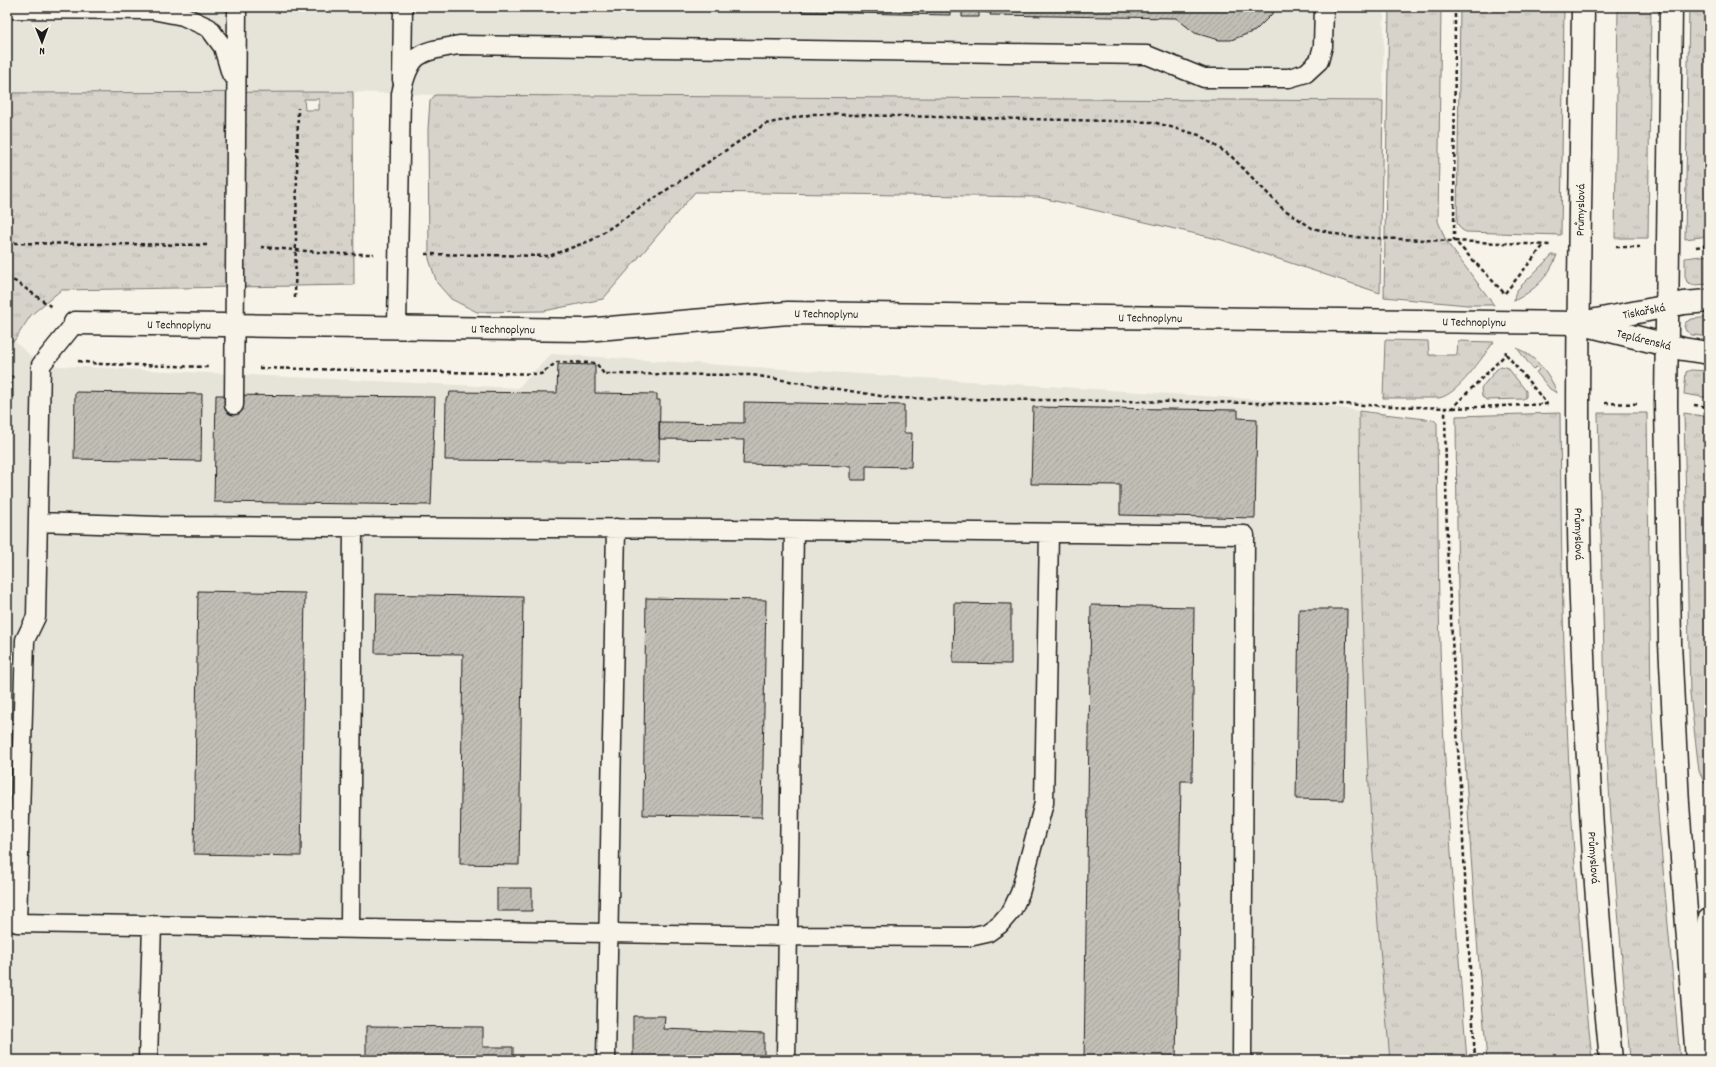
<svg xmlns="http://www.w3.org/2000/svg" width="1716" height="1067" font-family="Dekko,sans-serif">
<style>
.built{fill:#e6e3d9}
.grass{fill:url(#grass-tufts);stroke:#7a7874;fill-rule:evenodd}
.building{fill:url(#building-hatch);stroke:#1c1c1c}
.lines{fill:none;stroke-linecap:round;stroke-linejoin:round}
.lane-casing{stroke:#1c1c1c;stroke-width:21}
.street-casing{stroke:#1c1c1c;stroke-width:25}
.secondary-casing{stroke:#1c1c1c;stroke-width:25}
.primary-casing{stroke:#1c1c1c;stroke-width:25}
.path{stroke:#1c1c1c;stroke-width:2.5;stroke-dasharray:4 3;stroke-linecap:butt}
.lane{stroke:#f7f3e8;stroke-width:18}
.street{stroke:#f7f3e8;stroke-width:22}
.secondary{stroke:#f7f3e8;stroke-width:22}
.primary{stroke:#f7f3e8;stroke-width:22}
.labels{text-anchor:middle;stroke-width:3.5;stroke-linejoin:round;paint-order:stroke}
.street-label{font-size:12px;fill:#1c1c1c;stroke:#f7f3e8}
</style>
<defs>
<pattern id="grass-tufts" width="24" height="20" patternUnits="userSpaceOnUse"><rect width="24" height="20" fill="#d7d3cb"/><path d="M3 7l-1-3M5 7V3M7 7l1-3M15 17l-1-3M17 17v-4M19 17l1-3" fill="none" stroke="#b8b5ae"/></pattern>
<pattern id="building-hatch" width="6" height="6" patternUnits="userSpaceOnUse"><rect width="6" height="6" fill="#c0beb5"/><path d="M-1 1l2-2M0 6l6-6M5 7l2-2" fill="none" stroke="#a4a39b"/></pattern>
</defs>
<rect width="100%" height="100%" fill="#f7f3e8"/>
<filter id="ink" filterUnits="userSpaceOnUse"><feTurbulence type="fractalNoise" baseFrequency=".025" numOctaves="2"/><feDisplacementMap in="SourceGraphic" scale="8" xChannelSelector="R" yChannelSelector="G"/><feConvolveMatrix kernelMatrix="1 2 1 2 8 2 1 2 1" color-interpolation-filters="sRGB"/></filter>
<g filter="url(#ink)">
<path class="built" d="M7,7H1384L1383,101L435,95L353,92L7,93Z
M7,341H14L41,365L518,388L551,354L1311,403L1359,411L1360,544L1375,885L1390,1060H7Z"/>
<path class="grass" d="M1389,7H1441L1438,221L1446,241L1494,305H1467L1384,297Z
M1460,7H1564L1561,235L1466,232L1462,230L1457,223Z
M1618,7H1651L1648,238H1615Z
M1689,7H1709V236L1685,239Z
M353,92L354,285L61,290L31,315L14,341H7V93ZM304,99H319V110H305Z
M435,95L1383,101L1380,293L1222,240L1038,197L695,192L603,299L544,311L477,312L451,299L437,283L429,259L428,129L430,101Z
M1552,255H1557C1549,277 1535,290 1514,301L1515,294L1517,290Z
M1709,255V284L1694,285L1687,282L1685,276V258Z
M1709,317V337L1692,335L1686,331L1684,326L1686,322L1692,319Z
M1385,340L1428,341L1429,355H1457L1458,341L1494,342C1481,358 1459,394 1439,398H1383Z
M1517,348C1537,358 1549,372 1557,393L1550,389L1536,372L1539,370L1536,367L1533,369Z
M1501,366L1508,368L1526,391V397L1523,399L1487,400L1482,397L1481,388L1497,369Z
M1691,370L1709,371V398L1684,394L1686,372Z
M1359,411L1434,420L1437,423C1438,523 1438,624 1443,724C1449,836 1458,948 1467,1060H1390C1385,1002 1379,943 1375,884C1364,727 1360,569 1359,411Z
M1560,413C1561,516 1562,619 1567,722C1571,835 1581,948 1592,1060H1487C1477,948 1469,836 1463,724C1457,622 1457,519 1456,416Z
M1598,413H1647L1651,699L1656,790L1680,1060H1630L1612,835L1606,737Z
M1684,413L1709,417V781L1705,783L1699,771L1690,694Z"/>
<path class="building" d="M801,7H1276L1272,14L1255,31L1231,40H1219L1195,33L1176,18L990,15L991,13L979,12V17H962V12H950V15L801,12Z
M558,364L595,365V393L657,394V400H660L659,462L445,460L446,398L449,397L450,392L557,393Z
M7,376H13V400H7Z
M75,392L202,394L201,461L74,459Z
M216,395L435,397L431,505L214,502Z
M744,402L904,405V433H912L911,467L866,466V480H851V466L743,464L744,440L659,439V422L744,423Z
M1033,407L1238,410V418L1257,419L1255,518L1120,515V485L1031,484Z
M198,591L305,593L301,856L194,854Z
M376,594L523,597L519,865L460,864L463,654L375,653Z
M646,598L766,600L762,817L643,815Z
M954,603L1011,604V664L953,663Z
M1091,605L1194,607L1192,781H1181L1176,1060H1084Z
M1299,609H1347L1344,800L1296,799Z
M497,888H532V911H497Z
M633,1016H665L664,1029L764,1033V1060H633Z
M366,1026L483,1027V1047H513V1060H366Z"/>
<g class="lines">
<defs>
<path id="lane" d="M7,9L152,10L183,16L209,28L223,47L231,74
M402,80L403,7
M75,323L41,365L36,617L25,640L17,923L789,936L969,937L987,933L1000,924L1012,910L1020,893L1044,803L1049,533
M397,327L401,94C410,52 419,52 459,45L1147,55L1204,78H1289L1306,73L1319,61L1323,46L1324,7
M234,405L237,7
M38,522L159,526L722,529L1245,535L1242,1060
M350,928L353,527
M148,1060L152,925
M606,1060L616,528
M786,1060L794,530"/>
<g id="street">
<path id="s1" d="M75,323L585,330L788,313L1579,323"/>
</g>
<g id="secondary">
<path id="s2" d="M1586,322L1684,303L1709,301"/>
<path id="s3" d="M1579,323L1683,349L1709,353"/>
<path d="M1698,1006L1709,920"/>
</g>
<g id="primary">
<path id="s4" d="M1583,7C1581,196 1575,385 1580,574C1585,736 1595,898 1611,1060"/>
<path d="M1671,7L1666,403L1670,643L1678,804L1697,1060"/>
</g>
</defs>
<use href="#lane" class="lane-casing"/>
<use href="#street" class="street-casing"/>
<use href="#secondary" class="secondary-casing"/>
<use href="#primary" class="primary-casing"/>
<path class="path" d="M1455,7L1454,240L1505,294
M7,243L210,245
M261,247L341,254H374
M1616,247H1640
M1696,247L1709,245
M425,254L549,256L592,240L765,124L813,114L1153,122L1199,135L1231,156L1282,208L1312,228L1349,237L1552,245
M7,277L18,283L53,308
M1505,293L1544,245
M295,298L298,108
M1506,354L1547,404
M78,361L100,364L208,367
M259,368L541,374L557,362L596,363L604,374L752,375L893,398L1338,404L1445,408
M1605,403L1638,404
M1694,405L1709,407
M1453,408L1550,404
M1475,1060L1447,546L1445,408H1452L1506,354L1505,349"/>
<use href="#lane" class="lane"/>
<use href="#street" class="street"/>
<use href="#secondary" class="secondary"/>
<use href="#primary" class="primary"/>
</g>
</g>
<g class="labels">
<g class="street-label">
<text transform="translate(1580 210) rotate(-89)" y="4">Průmyslová</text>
<text dy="4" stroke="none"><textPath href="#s2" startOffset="59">Tiskařská</textPath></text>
<text dy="4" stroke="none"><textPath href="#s1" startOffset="752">U Technoplynu</textPath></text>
<text dy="4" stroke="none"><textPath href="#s1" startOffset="1076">U Technoplynu</textPath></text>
<text dy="4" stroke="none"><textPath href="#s1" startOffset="1400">U Technoplynu</textPath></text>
<text dy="4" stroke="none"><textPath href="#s1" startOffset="104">U Technoplynu</textPath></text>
<text dy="4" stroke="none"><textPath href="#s1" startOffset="428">U Technoplynu</textPath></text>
<text dy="4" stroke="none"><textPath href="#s3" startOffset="67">Teplárenská</textPath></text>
<text dy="4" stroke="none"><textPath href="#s4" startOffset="527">Průmyslová</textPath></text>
<text dy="4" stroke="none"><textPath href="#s4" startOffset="851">Průmyslová</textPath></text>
</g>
</g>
<rect width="1716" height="1067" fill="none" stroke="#f7f3e8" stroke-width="24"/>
<rect x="12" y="12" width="1692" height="1043" fill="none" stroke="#1c1c1c" stroke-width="1.5" filter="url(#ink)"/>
<g transform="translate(42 42) rotate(179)" stroke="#f7f3e8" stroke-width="3" paint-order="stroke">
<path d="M0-3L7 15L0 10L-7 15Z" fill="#1c1c1c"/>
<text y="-6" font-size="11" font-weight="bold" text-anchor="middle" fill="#1c1c1c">N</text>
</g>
</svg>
